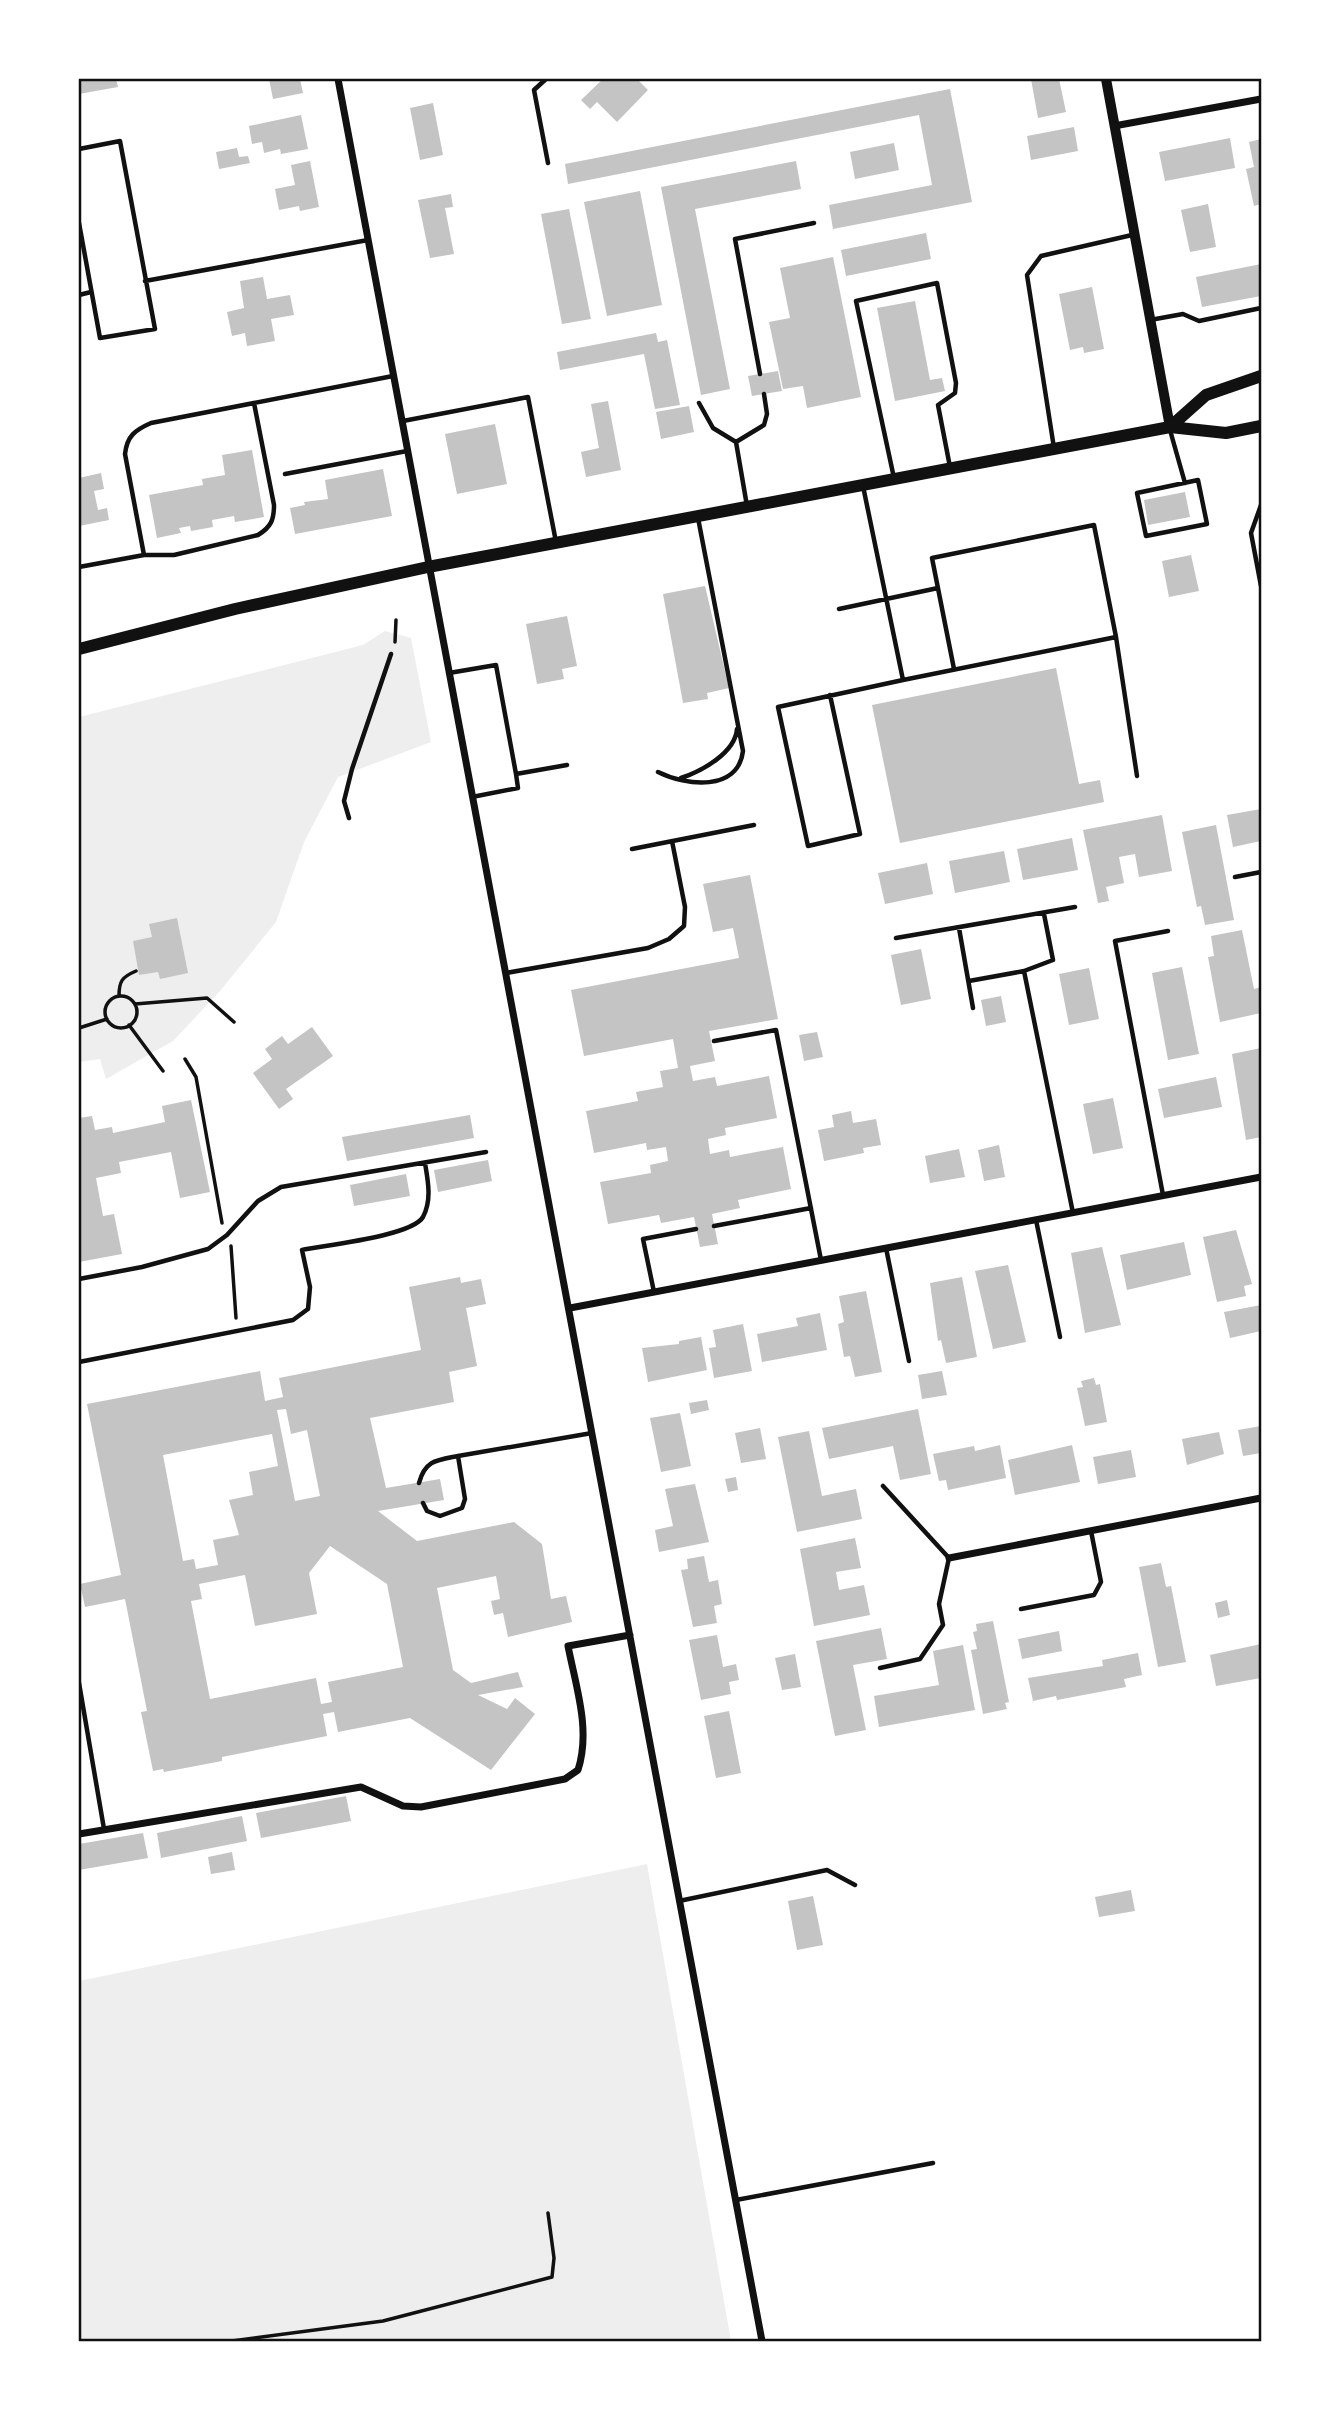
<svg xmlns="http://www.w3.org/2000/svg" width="1340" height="2420" font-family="Helvetica,sans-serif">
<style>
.green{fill:#eee}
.building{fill:#c4c4c4;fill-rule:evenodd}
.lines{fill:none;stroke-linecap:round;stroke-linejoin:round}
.path{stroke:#111;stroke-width:3.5}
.service{stroke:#111;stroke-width:4.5}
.minor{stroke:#111;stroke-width:7}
.tertiary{stroke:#111;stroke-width:10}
.primary{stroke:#111;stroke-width:12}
.neatline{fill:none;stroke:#111;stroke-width:2.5}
</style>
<rect width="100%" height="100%" fill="#fff"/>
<path class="green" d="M385,631L411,638L431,742L338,777L304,842L276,922L220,991L173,1041L106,1079L100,1059L79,1062V717L363,645Z
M647,1864L731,2341H79V1981Z"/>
<path class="building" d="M79,79H116L118,87L79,94Z
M269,79H300L303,93L273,99Z
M603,79H637L648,90L617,122L597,102L590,109L581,100Z
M1031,79H1059L1066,112L1038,118Z
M950,89L972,202L833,229L829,205L932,185L919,115L568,184L565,164Z
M433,103L443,155L420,160L410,108Z
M301,115L308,149L281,154L280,149L264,153L262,142L252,144L249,126Z
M1074,127L1078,151L1031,160L1027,136Z
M1230,138L1235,168L1165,181L1159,152Z
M1261,139V204L1254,206L1246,169L1254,167L1249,142Z
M894,143L899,170L855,179L850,152Z
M237,148L239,157L248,156L250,163L219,169L216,152Z
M310,161L319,207L300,211L299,206L279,210L275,189L295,185L291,165Z
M796,161L801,189L695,209L730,389L701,395L661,187Z
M640,191L662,305L607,316L584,202Z
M451,194L453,207L445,208L454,254L430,258L418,200Z
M1208,204L1216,247L1190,252L1181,210Z
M569,209L591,319L562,324L541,214Z
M926,233L931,259L846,276L841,250Z
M833,257L861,397L807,408L803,386L783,389L769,322L790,318L780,268Z
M1261,264V296L1202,307L1196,277Z
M263,277L267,299L290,295L294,315L271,319L275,341L247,346L245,333L232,336L227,312L244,308L240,281Z
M1092,287L1104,349L1084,353L1083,347L1070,350L1059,294Z
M915,301L930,380L942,378L945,391L895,401L877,308Z
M656,333L658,342L667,340L680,405L655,409L644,354L560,370L557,352Z
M778,371L782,391L752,396L748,376Z
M608,401L621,470L586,477L581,452L599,448L591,404Z
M689,406L694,432L661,439L656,412Z
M495,424L507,484L457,494L445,434Z
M252,450L264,517L235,522L234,516L212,520L213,527L191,531L190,526L179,528L181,533L157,538L149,495L203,485L202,479L225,475L222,455Z
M383,469L392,516L295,534L290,508L305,505L304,502L328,499L325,480Z
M101,473L104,489L94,491L98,510L107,508L109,520L79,526V478Z
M1185,492L1190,517L1148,525L1144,500Z
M1191,555L1199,591L1169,597L1162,561Z
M705,586L729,688L707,693L708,699L683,703L663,594Z
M567,616L577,666L562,669L564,679L537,684L526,624Z
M1056,668L1079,784L1100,780L1104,802L900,843L872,705Z
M1261,809V841L1233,847L1227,815Z
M1162,815L1172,871L1139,877L1135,854L1119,857L1124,883L1106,887L1109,901L1098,903L1083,830Z
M1216,825L1234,920L1205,925L1201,906L1197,907L1182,832Z
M1072,838L1078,870L1023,880L1017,849Z
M1004,851L1010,882L955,893L949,861Z
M927,863L933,894L885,904L878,873Z
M750,875L778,1019L709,1031L715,1061L690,1066L693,1081L715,1077L717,1086L769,1076L777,1118L725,1128L726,1135L708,1139L710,1154L729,1150L730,1157L783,1147L791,1189L738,1200L740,1208L712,1214L718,1244L700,1247L694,1217L661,1223L659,1215L608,1224L600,1182L651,1173L650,1165L668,1161L666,1147L647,1150L646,1143L594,1153L586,1111L638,1101L636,1092L663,1087L660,1071L678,1068L673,1039L584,1056L571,990L739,958L733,928L713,932L703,884Z
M177,918L188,973L160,979L158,972L139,975L133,941L152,937L149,924Z
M1242,930L1254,989L1261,987V1013L1220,1022L1208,957L1214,956L1211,936Z
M921,949L931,999L901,1005L891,955Z
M1182,967L1199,1054L1168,1060L1152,973Z
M1089,968L1099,1019L1069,1025L1059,974Z
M1001,996L1006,1022L986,1026L981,1000Z
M312,1027L333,1056L286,1089L293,1099L279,1109L253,1073L272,1059L265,1049L282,1036L288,1044Z
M817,1032L823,1057L804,1061L799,1035Z
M1261,1048V1137L1246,1140L1232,1054Z
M1216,1077L1222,1107L1164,1118L1158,1089Z
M1113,1098L1123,1148L1093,1154L1083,1104Z
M191,1100L210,1192L180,1198L171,1152L119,1162L121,1173L96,1178L103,1216L114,1214L122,1254L79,1262V1118L92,1116L95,1130L112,1127L113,1133L165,1122L162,1106Z
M851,1111L853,1123L876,1119L881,1145L863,1148L864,1153L824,1161L818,1130L834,1127L832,1115Z
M470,1115L474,1138L347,1161L342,1137Z
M999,1145L1005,1177L984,1181L978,1150Z
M959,1149L965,1177L930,1183L925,1156Z
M488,1160L492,1181L438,1192L434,1170Z
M406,1174L410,1196L354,1206L350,1185Z
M1236,1230L1252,1284L1244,1286L1246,1296L1217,1302L1203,1237Z
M1184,1242L1191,1275L1127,1290L1120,1255Z
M1102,1247L1121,1325L1085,1333L1071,1253Z
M1008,1265L1026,1342L993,1349L975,1271Z
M460,1277L461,1283L481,1279L486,1304L466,1308L477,1366L449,1372L454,1402L370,1418L386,1488L440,1479L444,1500L378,1511L417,1541L514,1522L542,1544L551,1599L566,1596L572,1622L508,1637L503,1613L494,1615L491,1601L500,1599L496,1576L437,1588L453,1670L471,1683L518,1672L523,1687L478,1695L507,1709L515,1698L535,1714L491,1770L410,1718L338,1732L334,1712L323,1714L327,1736L222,1757V1761L164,1772L163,1769L153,1771L141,1712L147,1711L125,1599L85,1607L80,1584L121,1575L87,1404L260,1371L265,1401L283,1397L279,1378L421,1350L409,1287ZM286,1409L291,1434L307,1430L320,1496L295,1501L277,1410ZM272,1434L278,1466L249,1472L253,1495L229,1500L239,1535L213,1540L218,1565L196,1569L194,1559L183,1561L163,1455ZM330,1546L387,1584L403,1667L328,1682L332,1702L321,1704L316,1678L210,1699L191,1601L202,1599L199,1584L245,1575L255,1626L317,1614L309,1573Z
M962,1277L977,1357L946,1363L941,1340L938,1341L930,1283Z
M866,1291L882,1372L855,1377L850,1356L844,1357L838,1324L844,1322L839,1296Z
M1261,1305V1331L1230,1338L1224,1312Z
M820,1313L827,1350L762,1362L757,1334L798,1326L796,1318Z
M743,1324L752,1371L714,1378L709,1348L716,1347L713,1330Z
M701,1337L707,1370L648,1382L642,1348L679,1344V1341Z
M942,1371L947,1395L922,1399L918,1375Z
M1094,1378L1096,1385L1100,1384L1107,1422L1085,1426L1077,1388L1083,1387L1081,1381Z
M707,1400L709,1410L691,1414L689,1403Z
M918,1409L931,1474L900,1480L893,1446L829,1459L822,1428Z
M680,1413L691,1466L661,1472L650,1418Z
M1261,1426V1453L1243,1456L1238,1430Z
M760,1428L766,1459L741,1463L735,1433Z
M809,1431L822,1496L856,1489L862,1519L797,1532L778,1437Z
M1219,1432L1224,1454L1187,1465L1182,1439Z
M1000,1445L1006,1478L948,1490L946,1480L939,1481L933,1454L974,1446L975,1451Z
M1072,1445L1080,1482L1015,1495L1008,1460Z
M1131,1450L1136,1477L1098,1484L1093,1457Z
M736,1477L738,1490L728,1492L725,1479Z
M695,1484L709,1542L659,1552L655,1530L673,1526L665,1489Z
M855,1538L861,1568L836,1572L839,1590L864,1585L870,1615L814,1626L800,1549Z
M704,1556L709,1582L718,1580L722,1604L714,1606L717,1623L693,1627L681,1570L688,1569L687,1559Z
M1161,1563L1166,1587L1171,1586L1186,1662L1158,1667L1139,1567Z
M1227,1600L1230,1615L1218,1618L1215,1603Z
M993,1621L1009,1702L1005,1703L1007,1709L983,1714L971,1650L977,1649L973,1632L977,1631L976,1624Z
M881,1628L887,1659L853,1665L866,1730L835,1736L816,1641Z
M1059,1631L1062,1651L1022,1659L1018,1639Z
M717,1635L723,1667L736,1664L739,1680L729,1682L731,1694L701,1700L689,1640Z
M1261,1644V1678L1216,1686L1210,1655Z
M963,1645L975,1710L879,1727L874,1696L939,1685L933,1651Z
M1138,1653L1142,1675L1124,1679L1126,1687L1057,1700L1056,1696L1033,1701L1028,1678L1103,1666L1102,1660Z
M795,1654L801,1687L782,1690L775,1658Z
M729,1711L741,1773L716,1778L704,1716Z
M346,1796L351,1821L261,1838L256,1813Z
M242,1816L247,1841L161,1858L157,1833Z
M143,1833L148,1858L79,1870V1844Z
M232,1852L235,1870L211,1874L208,1857Z
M1131,1890L1135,1911L1099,1917L1095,1897Z
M813,1896L823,1945L797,1950L788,1901Z"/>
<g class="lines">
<path class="path" d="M395,642L396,620
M119,996C119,981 122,977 136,971
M105 1012a16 16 0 1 1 32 0a16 16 0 1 1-32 0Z
M135,1004L207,998L234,1022
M129,1025L163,1071
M79,1028L107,1019
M185,1059L196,1077L222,1223
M231,1246L236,1318
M232,2341L383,2321L552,2277L554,2258L548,2213"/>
<path class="service" d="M546,79L534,90L548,163
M79,149L120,141L155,329L100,338L79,223
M145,281L368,240
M79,295L91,292
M1150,320L1183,314L1199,321L1261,308
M760,374L735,239L814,223
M699,403L713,428L736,442
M403,421L528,397L556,542
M1170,430L1185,483
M1054,448L1027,275L1041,256L1132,235
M285,474L407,451
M894,478L856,301L937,283L956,383L955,393L938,405L950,467
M1198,480L1207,524L1146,536L1137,493Z
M863,486L903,680L1116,637L1094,525L932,558L954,669
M1261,505L1251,533L1261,586
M747,506L736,442L764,425L767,414L764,394
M144,555H174L258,535C271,527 274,520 274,505L254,403
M79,567L144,555L125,454C127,436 135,430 151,423L393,376
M839,609L938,588
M1116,637L1137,776
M449,673L496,665L516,774L518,788L472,797
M830,695L860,834L808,846L778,707L903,680
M658,772C686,786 738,792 743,751L698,518
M516,774L567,765
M681,778C702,771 735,753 737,729
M349,818L344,801L352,769L391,654
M632,849L754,825
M1235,877L1261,872
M1044,914L1053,960L1024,971L1073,1213
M959,928L973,1008
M896,938L1075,907
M506,973L648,948L669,939L684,926L685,907L672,841
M969,981L1024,971
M714,1041L776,1030L821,1260
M1163,1195L1115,941L1168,931
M1036,1220L1060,1337
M714,1226L811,1208
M886,1248L909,1361
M79,1279L142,1267L208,1249L227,1235L258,1201L281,1187L486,1152
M654,1292L643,1239L696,1229
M79,1362L293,1320L308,1309L310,1287L302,1250C326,1245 412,1236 423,1217C432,1200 428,1181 425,1163
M458,1456L592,1433
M419,1483C425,1460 437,1460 458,1456L465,1499L462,1508L440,1516L427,1511L423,1503
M1021,1609L1094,1595L1101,1582L1091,1531
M880,1668L920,1659L943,1625L939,1604L949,1558L883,1486
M79,1683L104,1829
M679,1901L827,1870L855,1885
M736,2200L933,2163"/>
<path class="minor" d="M338,79L762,2341
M1114,126L1261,99
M570,1308L1261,1177
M949,1558L1261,1498
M79,1834L361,1787L403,1806L421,1807L565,1779L578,1770C591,1730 576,1687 568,1646L630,1635"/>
<path class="tertiary" d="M1106,79L1170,427"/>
<path class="primary" d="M1170,427L1206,395L1261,376
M79,649L235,609L428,567L1170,427L1226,433L1261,426"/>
</g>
<rect width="1340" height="2420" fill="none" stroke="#ffffff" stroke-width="161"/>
<rect x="80" y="80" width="1180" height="2260" class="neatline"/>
</svg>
